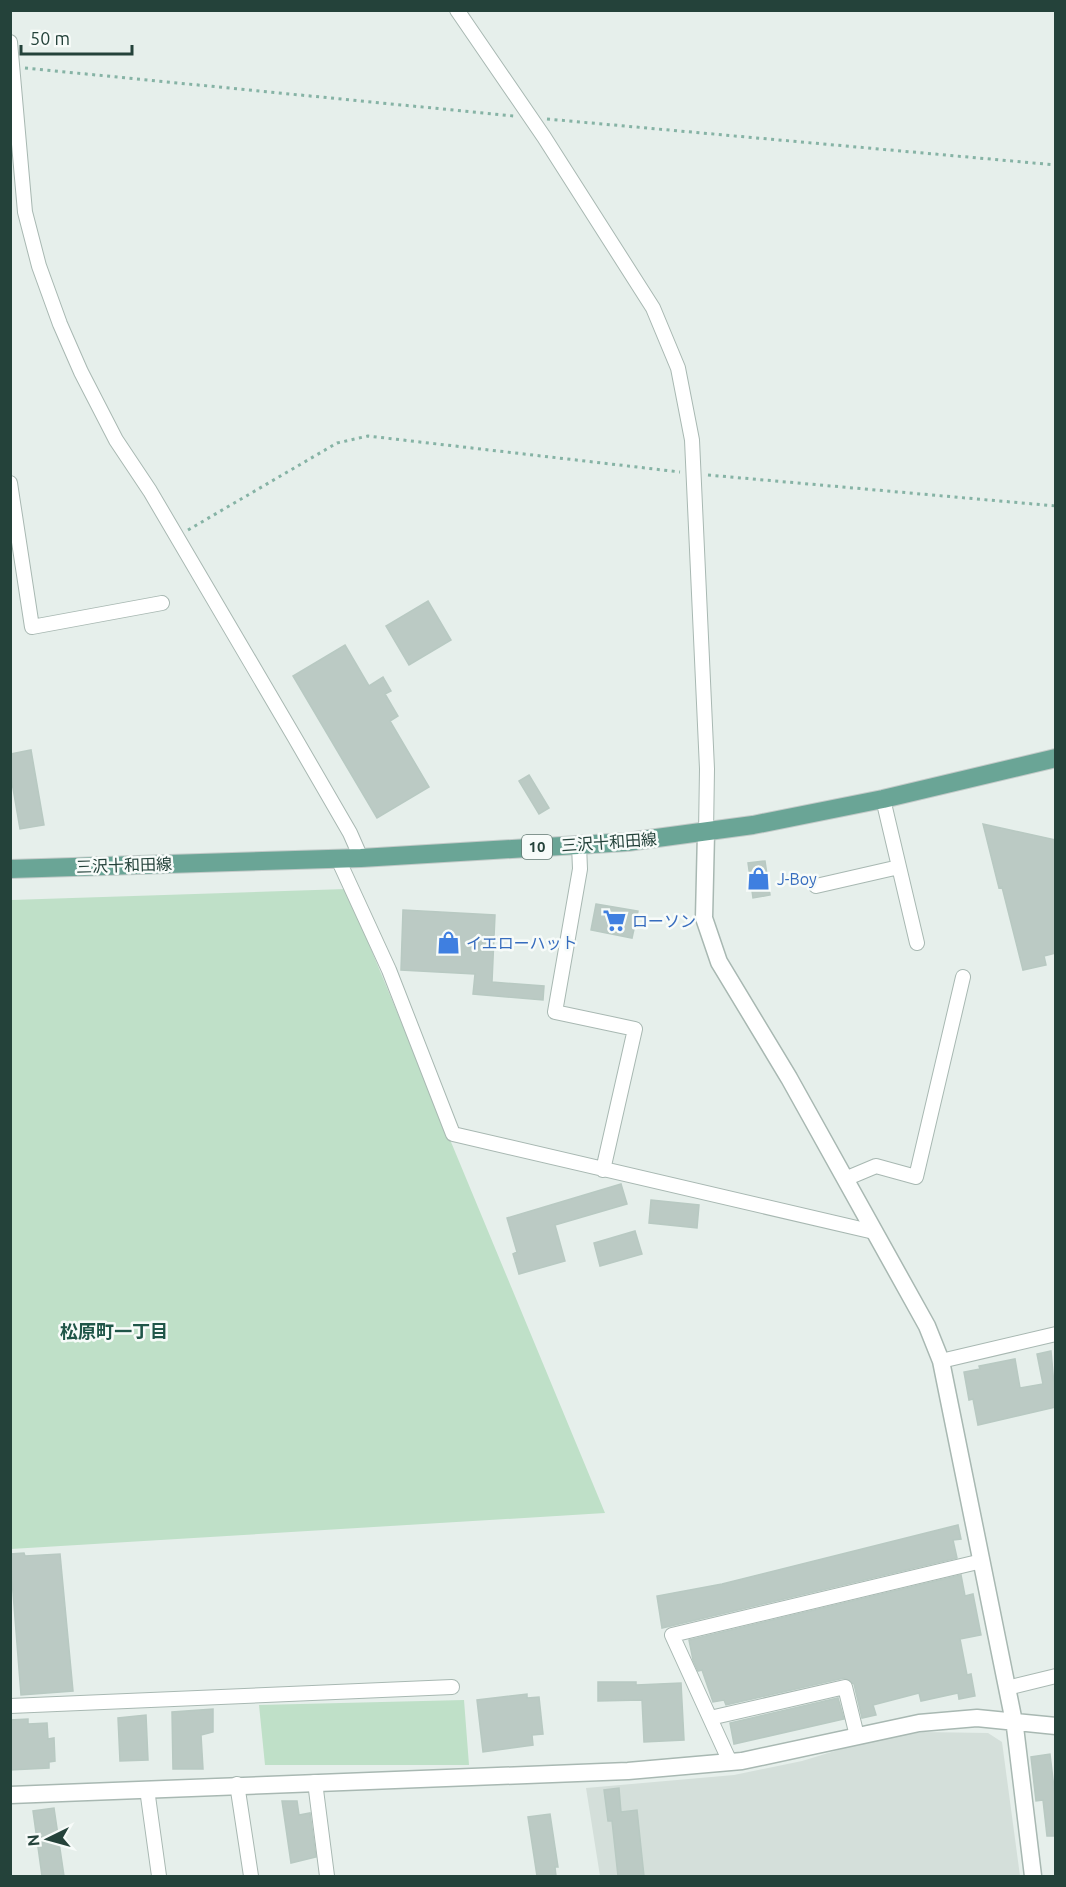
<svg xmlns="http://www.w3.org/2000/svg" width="1066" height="1887" font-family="Ubuntu,'Noto Sans JP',sans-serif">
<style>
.built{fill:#d4dfda}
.green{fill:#bfe0c8}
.building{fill:#bbcac4;stroke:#b8c9c2;stroke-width:1.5}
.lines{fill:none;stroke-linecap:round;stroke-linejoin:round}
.minor-casing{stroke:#a8b8b2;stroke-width:16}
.tertiary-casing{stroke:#a8b8b2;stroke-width:19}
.primary-casing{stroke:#c2cac8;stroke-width:20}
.path{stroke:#86b3a5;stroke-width:3;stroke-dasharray:3 4.5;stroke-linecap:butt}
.minor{stroke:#fff;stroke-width:14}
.tertiary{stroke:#fff;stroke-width:16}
.primary{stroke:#6aa596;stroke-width:18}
.labels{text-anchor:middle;stroke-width:5;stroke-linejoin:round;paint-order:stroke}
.shield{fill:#f7fbf9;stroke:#637a73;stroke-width:1.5}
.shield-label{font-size:15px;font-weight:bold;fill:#24423a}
.street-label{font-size:16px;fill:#24423a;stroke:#f7fbf9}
.shop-label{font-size:16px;fill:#366cbe;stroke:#f7fbf9;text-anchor:start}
.neighbourhood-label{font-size:18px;font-weight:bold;fill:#1f5548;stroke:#f7fbf9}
</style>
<rect width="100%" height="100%" fill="#e6efeb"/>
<path class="built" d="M923,1732L988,1733L1002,1742L1020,1876H600L586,1788L734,1775L802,1761L871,1740Z"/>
<path class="green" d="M346,889L605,1513L11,1549V900Z
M464,1700L469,1765H265L259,1705Z"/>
<path class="building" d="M428,601L451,640L409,665L386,626Z
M345,645L369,686L383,677L391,691L385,694L398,716L390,721L429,787L377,818L293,676Z
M31,750L44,825L20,829L10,771V754Z
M529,775L549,808L539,814L519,781Z
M983,824L1056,840V953L1044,956L1046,965L1023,970L1002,887L999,888Z
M765,861L770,895L753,898L748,863Z
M596,904L638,911L632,938L591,930Z
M403,910L495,915L492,982L544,986L543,1000L473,994L475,974L401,970Z
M621,1184L627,1204L555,1225L565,1261L519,1274L513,1254L517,1252L507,1218Z
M651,1200L699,1205L697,1228L649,1223Z
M635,1231L642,1254L600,1266L594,1243Z
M1051,1351L1056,1407L978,1425L973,1399L969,1400L964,1372L980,1369L979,1366L1015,1359L1020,1388L1043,1384L1037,1354Z
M958,1525L961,1539L953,1540L957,1558L662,1628L657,1596L722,1584Z
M24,1553L25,1556L60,1554L73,1691L21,1695L10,1554Z
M961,1575L965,1596L973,1594L981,1635L960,1639L967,1675L971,1674L975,1696L959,1699L958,1693L921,1701L919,1693L873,1705L876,1715L862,1718L854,1684L844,1678L726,1705L724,1700L713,1702L702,1670L698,1671L693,1660L689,1640Z
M598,1682H636V1685L681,1683L684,1740L644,1742L642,1700L598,1701Z
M527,1694V1698L539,1697L543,1734L532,1735L533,1745L483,1752L477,1700Z
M838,1698L844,1719L734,1744L730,1723Z
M213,1709V1732L201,1735L203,1769H173L172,1712Z
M146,1715L148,1760L120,1761L118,1718Z
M28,1719V1724L47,1723L48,1739L54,1738L55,1761L49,1762V1768L10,1770V1720Z
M1050,1754L1056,1805V1836H1047L1043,1800L1036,1801L1031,1757Z
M619,1788L621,1812L637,1810L644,1876H618L612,1821H608L604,1790Z
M282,1801H297L299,1815L310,1813L316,1857L291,1863Z
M54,1808L64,1876H42L33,1811Z
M550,1814L558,1867H555L556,1876H537L528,1817Z"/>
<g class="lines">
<defs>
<path id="minor" d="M457,10L544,137L653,308L678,368L692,440L707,769L706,833
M10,42L25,212L39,266L60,324L81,372L116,440L150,491L295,738L350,833L361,858
M10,483L32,627L162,603
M883,799L917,943
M579,845L580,869L555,1012L635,1029L603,1170
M338,859L389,970L453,1134L874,1232
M816,886L899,867
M845,1179L876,1166L916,1177L963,977
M941,1361L1056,1334
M1007,1688L1056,1676
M10,1706L452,1687
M710,1718L845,1687L857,1736
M730,1762L672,1635L982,1561
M315,1782L327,1876
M237,1784L251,1876
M147,1789L159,1876"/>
<path id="tertiary" d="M706,833L704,918L719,962L789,1078L927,1326L941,1361L1015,1727L1033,1876
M10,1795L628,1771L742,1761L919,1723L977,1718L1056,1726"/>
<path id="primary" d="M10,869L361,858L627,842L753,825L883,799L1056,758"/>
</defs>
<use href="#minor" class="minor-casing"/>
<use href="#tertiary" class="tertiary-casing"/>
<use href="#primary" class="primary-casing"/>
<path class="path" d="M25,68L514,116
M547,119L1056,165
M708,475L1056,506
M188,530L337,443L368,436L680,472"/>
<use href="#minor" class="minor"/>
<use href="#tertiary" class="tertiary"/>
<use href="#primary" class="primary"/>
</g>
<defs>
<symbol id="shop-bare" viewBox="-9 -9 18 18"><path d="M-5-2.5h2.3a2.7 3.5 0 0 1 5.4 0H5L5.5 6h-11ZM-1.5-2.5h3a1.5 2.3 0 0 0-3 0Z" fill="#3f7fe0" stroke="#f7fbf9" stroke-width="2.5" paint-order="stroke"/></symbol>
<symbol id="supermarket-bare" viewBox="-9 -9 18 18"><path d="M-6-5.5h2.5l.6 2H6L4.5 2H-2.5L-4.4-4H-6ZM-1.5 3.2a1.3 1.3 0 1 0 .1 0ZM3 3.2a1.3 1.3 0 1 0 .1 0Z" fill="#3f7fe0" stroke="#f7fbf9" stroke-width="2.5" paint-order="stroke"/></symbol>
</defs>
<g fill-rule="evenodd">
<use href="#shop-bare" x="742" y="862" width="33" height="33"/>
<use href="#supermarket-bare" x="598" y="904" width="33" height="33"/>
<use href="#shop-bare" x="432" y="926" width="33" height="33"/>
</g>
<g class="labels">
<rect class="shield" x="522" y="835" width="30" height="24" rx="4.5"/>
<g class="shield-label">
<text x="537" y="852">10</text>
</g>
<g class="street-label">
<text transform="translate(609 842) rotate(-4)" y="6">三沢十和田線</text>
<text transform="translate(124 865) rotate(-2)" y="6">三沢十和田線</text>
</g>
<g class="shop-label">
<text x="777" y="885">J-Boy</text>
<text x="632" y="927">ローソン</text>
<text x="466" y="949">イエローハット</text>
</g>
<g class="neighbourhood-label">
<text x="114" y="1338">松原町一丁目</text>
</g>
</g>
<rect width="1066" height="1887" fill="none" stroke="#24423a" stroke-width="24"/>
<g transform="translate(48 1839) rotate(265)" stroke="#f7fbf9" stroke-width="4.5" paint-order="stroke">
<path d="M0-4.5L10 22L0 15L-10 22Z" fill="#24423a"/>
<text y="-9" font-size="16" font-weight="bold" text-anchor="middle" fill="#24423a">N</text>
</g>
<path d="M21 45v9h111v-9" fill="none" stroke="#24423a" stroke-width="3"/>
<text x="30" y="45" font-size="18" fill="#24423a" stroke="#f7fbf9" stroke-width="4.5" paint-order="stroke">50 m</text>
</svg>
